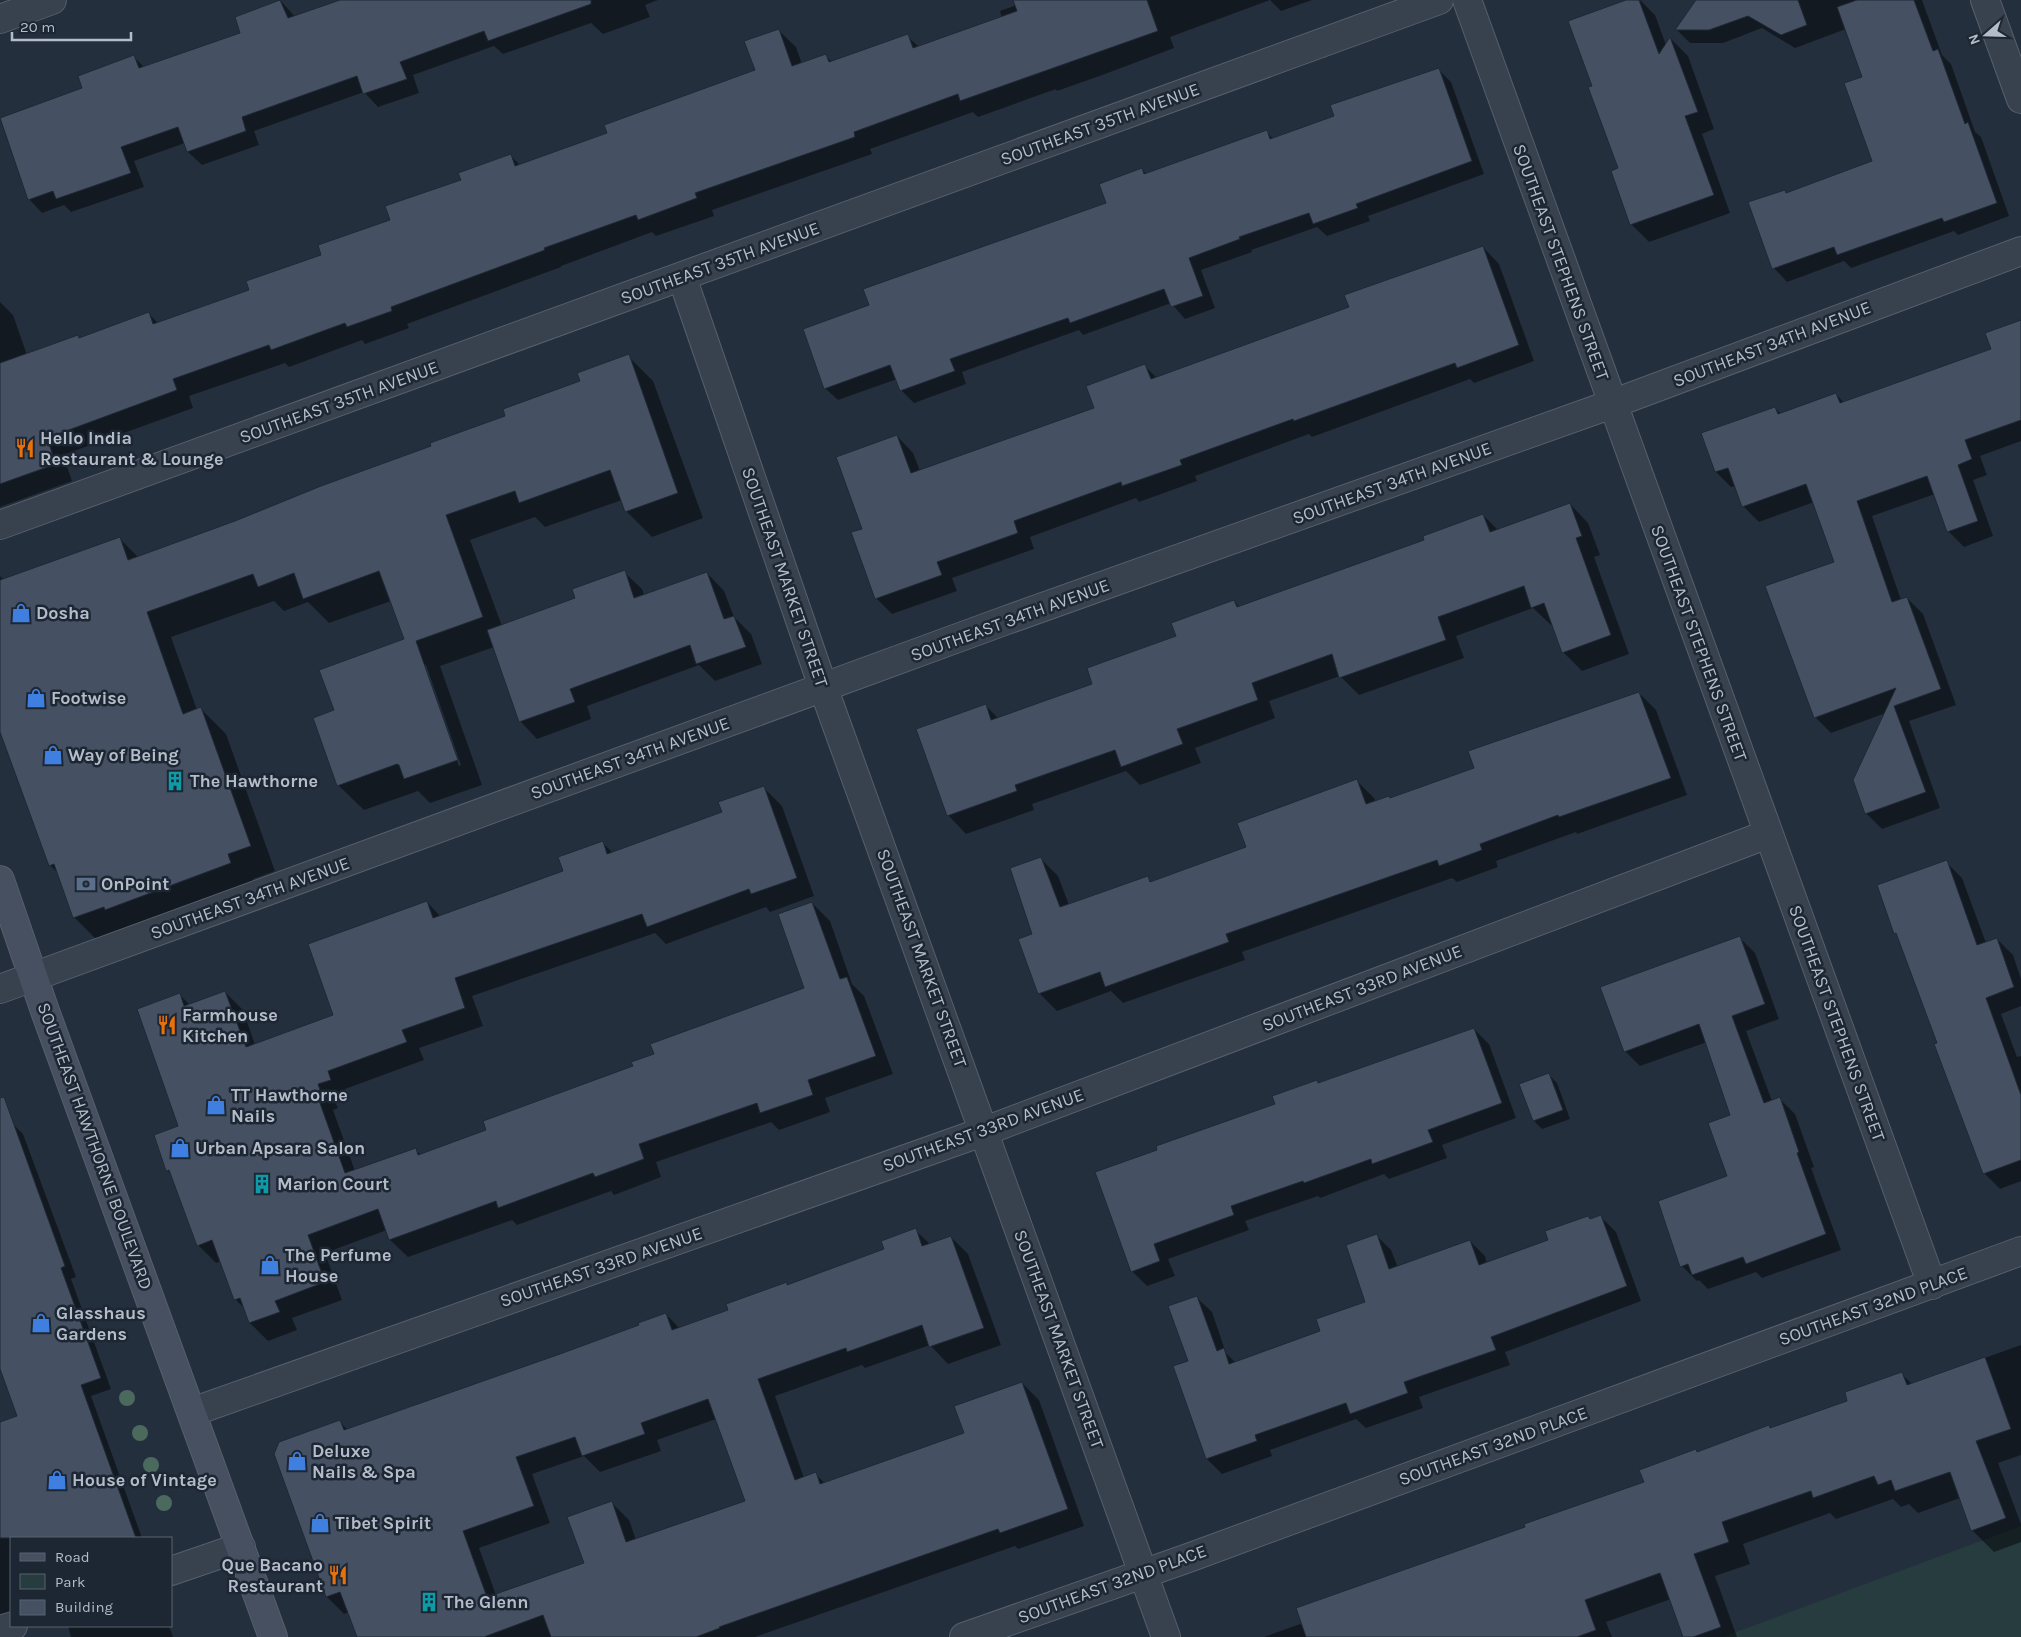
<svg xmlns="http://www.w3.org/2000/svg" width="2021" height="1637" font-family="Karla,sans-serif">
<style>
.green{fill:#263c3f}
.shadow{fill:#0007;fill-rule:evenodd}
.building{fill:#455162;stroke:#1f2835;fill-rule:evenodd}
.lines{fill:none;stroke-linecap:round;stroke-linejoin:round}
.street-casing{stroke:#565f6c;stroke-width:30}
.secondary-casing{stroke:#565f6c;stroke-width:30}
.street{stroke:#38414e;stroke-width:28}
.secondary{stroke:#465061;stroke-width:28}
.tree{fill:#4b6a5d}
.labels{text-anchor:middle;stroke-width:5;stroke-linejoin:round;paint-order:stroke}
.street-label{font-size:18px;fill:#b4bcc9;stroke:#1d2633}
.poi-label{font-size:18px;font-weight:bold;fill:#b4bcc9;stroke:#1d2633;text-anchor:start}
</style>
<rect width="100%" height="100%" fill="#242f3e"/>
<path class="green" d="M2021,1526V1637H1723Z"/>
<path class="shadow" d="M344,0H658L645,5L650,17L603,34L591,23L503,54L494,46L413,75L419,93L378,107L364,92L254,131L259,145L202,165L188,152L185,143L134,161L144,187L71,212L64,205L42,213L29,199L0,119L84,89L134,57L145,68L242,34L236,18L281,1L295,17Z
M1030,0H1312L1281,11L1270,0L1170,37L1174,48L1105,74L1057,91L1056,89L978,117L973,112L870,149L872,154L712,210L714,216L656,236L652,232L561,266V267L407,324L409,328L365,344L362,340L289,367L285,363L189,396L193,408L63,455L72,481L0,507V302L13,315L27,355L78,336L80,339L149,314L159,324L251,291L392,221L510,155L520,165L609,134L756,70L778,30L796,47L802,64L825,55L832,62L907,36L919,47L1002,18L1000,11Z
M1630,0H1640L1655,15L1666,45L1671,39L1688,56L1714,129L1702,134L1730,213L1649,242L1631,224L1620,169L1593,86Z
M1699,0H1922L1942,55L1951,64L1975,132L1981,137L2009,216L1958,235L1954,231L1851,268L1844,261L1787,282L1774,268L1784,191L1787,194L1874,162L1863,78L1846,29L1795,48L1762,28L1723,43H1690L1677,30Z
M1438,69L1451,82L1484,174L1368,216L1370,221L1327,236L1317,227L1251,250L1252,252L1201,270L1215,308L1185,319L1171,303L1083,335L1079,330L962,372L966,384L914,403L901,390L897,379L838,400L825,388L871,306L1108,203L1142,170L1147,174L1266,131L1273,139L1336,117Z
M1483,247L1499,264L1534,361L1474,383L1470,379L1312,437L1309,434L1195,476L1197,481L1139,502L1136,498L1030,537L1034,549L952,578L957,591L892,614L876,598L864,529L897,436L913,453L920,471L1096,409L1145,366L1157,378L1350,308Z
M2021,321V441L1980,456L1987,475L1973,480L1993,536L1964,547L1948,531L1935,494L1872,516L1901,600L1907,598L1923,614L1956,705L1909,721L1940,808L1882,829L1866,813L1886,713L1831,733L1815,717L1836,562L1814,502L1759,522L1743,506L1736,486L1731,487L1716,472L1775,408L1781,414L1836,394L1844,403L1993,350Z
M628,356L653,381L703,518L652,537L626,511L622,500L545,527L535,517L470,540L502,626L577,598L624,572L642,589L644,595L707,573L724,591L734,617L751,634L762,664L715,681L699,665L587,706L591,719L537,739L520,721L494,647L440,666L482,785L430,803L418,791L364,810L338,785L335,711L405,640L391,601L329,623L308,602L284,611L274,601L171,637L197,710L201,709L226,734L275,871L253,879L255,888L100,943L74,917L59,874L50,865L0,727V576L4,580L119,538L139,558L432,447L507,416L581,382ZM423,665H426L461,765L459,766Z
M1570,504L1588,523L1600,555L1594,557L1629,654L1582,671L1563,652L1553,625H1551L1533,608L1456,636L1464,658L1359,695L1340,676L1269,701L1275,718L1195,748L1201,763L1140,785L1126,771L1032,804L1034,810L966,834L948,815L985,705L999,719L1094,684L1178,637L1234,601L1240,608L1426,541L1483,515L1498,530Z
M1639,693L1656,710L1687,795L1577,834L1576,832L1496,861L1498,867L1457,882L1452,878L1242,952L1245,960L1123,1003L1111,991L1057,1011L1039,993L1033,935L1041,859L1058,876L1069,905L1147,878L1152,883L1247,848L1357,781L1374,798L1376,802L1391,799L1476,768Z
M764,788L782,806L814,896L770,912L766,907L666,944L655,933L472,996L483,1026L419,1048L424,1060L345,1089L348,1098L335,1102L338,1108L333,1110L355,1171L415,1150L421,1155L488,1131L634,1067L805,988L812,903L830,921L852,984L864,996L893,1074L825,1098L830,1112L779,1130L771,1122L656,1162L661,1177L614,1195L611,1191L517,1225L512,1220L408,1257L390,1240L387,1230L325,1253L342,1300L292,1318L297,1330L268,1341L250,1323L245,1309L235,1299L221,1261L216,1263L198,1245L173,1176L167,1170L180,1126L179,994L190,1005L225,992L243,1010L255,1045L335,1016L427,902L441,917L565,872L603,843L613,853L723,813Z
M1946,862L1962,878L1986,943L1997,939L2013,955L2021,979V1006L2001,1014L2017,1057L2021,1056V1181L2000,1189L1984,1173L1900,938L1895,933Z
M1740,938L1755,953L1779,1019L1746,1031L1772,1101L1780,1099L1795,1114L1814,1167L1811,1168L1841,1250L1762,1278L1756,1272L1708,1289L1699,1280L1697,1281L1682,1266L1729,1177L1731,1116L1707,1042L1640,1066L1625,1051Z
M1474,1029L1489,1044L1516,1118L1442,1145L1447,1158L1389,1179L1384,1174L1320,1198L1318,1196L1245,1221L1249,1230L1168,1259L1175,1276L1147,1286L1132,1271L1159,1151L1277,1104L1317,1082L1319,1084Z
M1549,1075L1557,1083L1570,1119L1542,1129L1534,1121L1521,1084Z
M12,1123L23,1134L76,1277L71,1279L111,1389L91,1396L142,1538H11V1624L0,1630V1424L19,1417L0,1366V1127Z
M1588,1217L1591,1220L1601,1217L1616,1232L1641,1301L1505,1352L1510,1365L1419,1397L1423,1408L1366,1428L1356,1419L1270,1450L1272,1456L1222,1474L1207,1459L1174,1367L1190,1362L1196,1297L1212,1312L1226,1353L1236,1363L1322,1332L1367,1302L1376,1235L1391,1250L1398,1268L1470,1241L1485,1256L1487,1264L1550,1241Z
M915,1230L931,1245L951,1237L968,1254L1001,1345L948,1364L930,1345L865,1368L862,1365L775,1396L804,1478L815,1474L825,1483L966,1434L1022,1383L1039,1400L1084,1526L1018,1549L1015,1546L755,1637H358L349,1612L344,1614L327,1597L339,1421L348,1430L640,1326L666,1314L680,1329L730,1311L786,1283L788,1286L886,1250ZM716,1419L747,1502L636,1540L629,1520L612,1503L585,1564L496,1595L479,1548L550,1523L532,1474L584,1456L600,1472L661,1451L657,1440Z
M2021,1345V1455L1998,1463L2021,1524V1542L1994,1552L1972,1530L1960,1498L1918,1513L1909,1504L1901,1507L1893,1499L1836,1519L1830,1513L1743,1544L1750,1564L1715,1576L1737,1637H1685L1671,1599L1606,1622L1612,1637H1264L1303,1623L1526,1527L1645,1483L1698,1453L1849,1401L1901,1373L1912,1384Z
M68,1626H169L173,1637H71Z"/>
<path class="building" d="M280,0L288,18L340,0H591V4L488,41L484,31L400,62L407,79L363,94L357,76L242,117L246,131L187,152L178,127L121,147L131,173L56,199L53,191L28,200L0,118L82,88L78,76L134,55L139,68L240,33L235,17Z
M1013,0H1147L1158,31L960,101L958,94L854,132L855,137L695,193L697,198L638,220L636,215L544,248L545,250L391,307L392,311L347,327L345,323L271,350L269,345L173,379L177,390L47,438L56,464L0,484V363L78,335L79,338L149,312L153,324L249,290L246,281L321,255L318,245L390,220L385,206L461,180L458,173L511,154L515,166L607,133L604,125L755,70L744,41L779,29L792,66L826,54L829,62L908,34L913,48L1017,11Z
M1626,0H1639L1659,54L1670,37L1698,112L1685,116L1714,195L1630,225L1611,171L1618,168L1588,87L1592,86L1568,21Z
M1696,0H1798L1807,25L1781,35L1748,16L1709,30H1675Z
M1857,0H1914L1933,51L1938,49L1965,124L1968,122L1997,203L1944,222L1942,218L1837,255L1834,247L1772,269L1748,202L1785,190L1786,193L1872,161L1844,83L1862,77L1837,7Z
M1439,68L1472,161L1356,204L1358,208L1313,224L1309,213L1239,237L1240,239L1189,258L1203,296L1171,307L1164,289L1070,323L1068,318L950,359L955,371L900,391L890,365L824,389L803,329L869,305L863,289L1106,203L1099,184L1142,168L1144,174L1267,130L1270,139L1334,116L1330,105Z
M1483,246L1519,345L1457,368L1455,363L1294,421L1293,419L1180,460L1182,465L1122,486L1121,482L1014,521L1018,533L937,562L942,575L875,599L851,532L862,529L836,457L897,435L911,473L1094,408L1086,386L1145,364L1151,379L1349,307L1344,295Z
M2021,320V420L1965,440L1972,459L1958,465L1978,521L1947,532L1927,476L1857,501L1892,602L1907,597L1941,689L1894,706L1926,792L1865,814L1853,780L1896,688L1814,718L1765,586L1834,562L1806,484L1742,507L1728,468L1715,472L1701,433L1775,407L1778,414L1836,393L1840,403L1991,349L1985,333Z
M629,354L678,493L625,512L610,470L519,503L515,491L446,515L483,617L416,641L458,760L404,779L399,765L397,764L337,786L313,718L334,710L319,670L404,639L379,571L303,599L294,573L258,587L253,574L147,612L183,714L201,707L251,846L228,854L231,863L105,910L104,907L73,918L54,864L49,866L0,732V580L120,537L128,560L235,521L321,486L431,446L430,443L505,416L503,409L580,381L577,373Z
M1570,503L1582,536L1576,538L1611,635L1562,653L1544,603L1531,608L1524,586L1438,617L1446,640L1339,678L1332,654L1252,683L1258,700L1177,729L1183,744L1121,767L1115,750L1015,785L1017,791L947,816L916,729L986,704L991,720L1092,684L1087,668L1176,636L1171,623L1234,600L1237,607L1424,540L1423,536L1483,514L1490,532Z
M625,570L634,598L707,572L724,619L734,616L746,647L696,664L690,645L570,689L575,702L519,722L487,630L575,598L572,589Z
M1639,692L1671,778L1559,817L1558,815L1480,844L1482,850L1439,866L1437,860L1226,934L1229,942L1105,987L1100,972L1038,994L1018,939L1032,934L1010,868L1041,857L1060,907L1148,876L1150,882L1246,847L1237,823L1357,779L1366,804L1389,796L1390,798L1474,768L1468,751Z
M764,786L797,878L751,894L749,889L647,927L642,914L455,978L465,1008L402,1030L407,1042L328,1071L331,1080L318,1084L320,1090L316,1092L345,1173L416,1148L418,1155L486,1130L483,1121L633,1066L631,1062L654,1054L650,1044L804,988L778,914L812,902L840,979L847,977L876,1056L808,1080L813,1095L760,1113L757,1103L639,1144L644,1159L595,1177L593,1173L498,1208L496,1201L389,1240L378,1209L308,1235L325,1282L275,1301L280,1312L249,1323L240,1298L234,1300L212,1240L197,1246L169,1170L166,1171L154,1135L178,1126L137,1009L180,993L184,1006L225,991L246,1047L333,1015L308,944L427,901L433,918L563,871L558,857L603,841L607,854L722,812L718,802Z
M1947,860L1977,945L1997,938L2014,987L1986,998L2021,1095V1160L1983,1174L1934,1044L1937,1043L1896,933L1894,934L1877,885Z
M1740,936L1765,1004L1732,1016L1764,1103L1780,1097L1799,1152L1797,1153L1826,1234L1746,1264L1743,1257L1692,1275L1688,1264L1680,1267L1658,1201L1727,1176L1708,1123L1730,1115L1699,1024L1624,1052L1600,987Z
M1474,1028L1502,1103L1428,1130L1433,1142L1372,1164L1371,1159L1304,1183L1303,1181L1231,1206L1234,1215L1154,1244L1160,1261L1131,1272L1095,1172L1157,1150L1156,1146L1275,1104L1272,1096L1317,1080L1318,1083Z
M1549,1073L1563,1110L1533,1121L1519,1084Z
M4,1097L65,1266L61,1268L101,1378L81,1385L136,1538H0V1422L17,1416L0,1369V1098Z
M1601,1215L1627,1286L1491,1337L1496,1350L1404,1382L1408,1393L1350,1414L1346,1403L1255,1435L1257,1441L1206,1459L1173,1366L1188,1361L1168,1306L1197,1296L1217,1351L1224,1348L1229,1364L1320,1331L1316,1319L1365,1302L1346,1245L1377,1234L1389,1269L1470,1240L1479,1265L1548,1240L1545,1231L1588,1216L1590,1219Z
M916,1228L922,1246L951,1236L984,1328L929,1347L922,1325L847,1352L846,1348L758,1379L795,1480L816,1472L820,1484L964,1433L954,1406L1022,1382L1068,1509L1000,1533L998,1529L719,1627L720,1628L696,1637H551L543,1615L484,1637H357L340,1592L326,1597L274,1454L279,1442L340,1420L344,1430L560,1354L639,1325L638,1323L666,1313L672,1330L728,1310L726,1304L787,1282V1285L884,1249L881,1241ZM708,1399L745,1501L626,1542L612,1501L567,1517L584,1563L487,1597L463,1531L534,1506L516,1457L575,1437L582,1456L645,1434L641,1423Z
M1985,1357L2011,1429L1976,1441L2006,1518L1971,1531L1950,1472L1895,1491L1891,1480L1878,1485L1874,1476L1813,1498L1811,1491L1722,1522L1729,1542L1694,1554L1721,1627L1693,1637H1683L1660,1573L1585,1600L1596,1630L1577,1637H1306L1296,1608L1525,1527L1524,1524L1644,1482L1639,1470L1696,1449L1697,1452L1769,1425L1770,1428L1847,1401L1845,1392L1902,1372L1907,1385Z"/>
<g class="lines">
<defs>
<path id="street" d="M1467,0L1932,1285
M1985,0L2021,99
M0,19L52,0
M682,277L823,687L1166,1637
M0,525L1439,0
M0,989L1004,621L1612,404L2021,251
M192,1412L985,1131L1768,834
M171,1571L241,1547
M0,1630L13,1626
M964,1637L1191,1557L2021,1251"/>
<path id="secondary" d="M0,880L45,1011L273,1637"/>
</defs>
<use href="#street" class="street-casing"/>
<use href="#secondary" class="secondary-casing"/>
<use href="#street" class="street"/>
<use href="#secondary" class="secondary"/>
</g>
<g class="tree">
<circle cx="127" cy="1398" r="8"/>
<circle cx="140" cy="1433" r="8"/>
<circle cx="151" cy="1465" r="8"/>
<circle cx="164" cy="1503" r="8"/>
</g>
<defs>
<symbol id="restaurant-bare" viewBox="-9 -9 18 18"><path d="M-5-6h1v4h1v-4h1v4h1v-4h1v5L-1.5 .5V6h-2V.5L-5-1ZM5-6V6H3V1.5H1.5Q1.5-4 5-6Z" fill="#e8710a" stroke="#1d2633" stroke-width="2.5" paint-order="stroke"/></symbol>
<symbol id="shop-bare" viewBox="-9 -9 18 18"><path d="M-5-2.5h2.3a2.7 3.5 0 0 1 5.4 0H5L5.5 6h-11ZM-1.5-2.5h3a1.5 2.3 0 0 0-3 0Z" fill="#3f7fe0" stroke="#1d2633" stroke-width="2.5" paint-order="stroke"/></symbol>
<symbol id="building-bare" viewBox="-9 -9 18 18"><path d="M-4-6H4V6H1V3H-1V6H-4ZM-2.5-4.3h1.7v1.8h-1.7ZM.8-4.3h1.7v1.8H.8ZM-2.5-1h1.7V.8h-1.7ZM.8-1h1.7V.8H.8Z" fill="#0f9aa8" stroke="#1d2633" stroke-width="2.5" paint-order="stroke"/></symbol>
<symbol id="bank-bare" viewBox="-9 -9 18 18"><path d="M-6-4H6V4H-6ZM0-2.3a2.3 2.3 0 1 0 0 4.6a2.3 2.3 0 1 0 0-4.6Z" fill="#5c6f8a" stroke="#1d2633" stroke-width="2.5" paint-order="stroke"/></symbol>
</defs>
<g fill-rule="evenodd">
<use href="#restaurant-bare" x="11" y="434" width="28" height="28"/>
<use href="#shop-bare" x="7" y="599" width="28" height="28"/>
<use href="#shop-bare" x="22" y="684" width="28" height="28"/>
<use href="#shop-bare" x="39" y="741" width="28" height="28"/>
<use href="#building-bare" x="161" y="767" width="28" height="28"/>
<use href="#bank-bare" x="72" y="870" width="28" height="28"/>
<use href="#restaurant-bare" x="153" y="1011" width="28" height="28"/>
<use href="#shop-bare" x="202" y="1091" width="28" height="28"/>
<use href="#shop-bare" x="166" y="1134" width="28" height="28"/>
<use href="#building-bare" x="248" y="1170" width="28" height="28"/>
<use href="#shop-bare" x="256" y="1251" width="28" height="28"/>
<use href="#shop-bare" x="27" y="1309" width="28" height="28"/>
<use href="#shop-bare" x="283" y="1447" width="28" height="28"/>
<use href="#shop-bare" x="43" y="1466" width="28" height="28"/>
<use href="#shop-bare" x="306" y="1509" width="28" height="28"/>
<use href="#restaurant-bare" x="324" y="1561" width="28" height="28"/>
<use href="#building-bare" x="415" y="1588" width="28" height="28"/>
</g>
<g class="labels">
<g class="street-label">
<text transform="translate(1100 124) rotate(-20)" y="6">SOUTHEAST 35TH AVENUE</text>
<text transform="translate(1561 262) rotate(70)" y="6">SOUTHEAST STEPHENS STREET</text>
<text transform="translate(720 263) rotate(-20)" y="6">SOUTHEAST 35TH AVENUE</text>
<text transform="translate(1772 344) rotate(-21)" y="6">SOUTHEAST 34TH AVENUE</text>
<text transform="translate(339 402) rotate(-20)" y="6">SOUTHEAST 35TH AVENUE</text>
<text transform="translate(1392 483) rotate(-20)" y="6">SOUTHEAST 34TH AVENUE</text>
<text transform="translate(785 577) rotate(71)" y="6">SOUTHEAST MARKET STREET</text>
<text transform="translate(1010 620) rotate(-20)" y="6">SOUTHEAST 34TH AVENUE</text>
<text transform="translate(1699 643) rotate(70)" y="6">SOUTHEAST STEPHENS STREET</text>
<text transform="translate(630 758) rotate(-20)" y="6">SOUTHEAST 34TH AVENUE</text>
<text transform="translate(250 898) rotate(-20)" y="6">SOUTHEAST 34TH AVENUE</text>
<text transform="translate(922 958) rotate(70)" y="6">SOUTHEAST MARKET STREET</text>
<text transform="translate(1362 988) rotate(-21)" y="6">SOUTHEAST 33RD AVENUE</text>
<text transform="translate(1837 1023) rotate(70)" y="6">SOUTHEAST STEPHENS STREET</text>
<text transform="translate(983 1130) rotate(-20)" y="6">SOUTHEAST 33RD AVENUE</text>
<text transform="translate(95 1146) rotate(70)" y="6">SOUTHEAST HAWTHORNE BOULEVARD</text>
<text transform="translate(601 1267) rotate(-19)" y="6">SOUTHEAST 33RD AVENUE</text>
<text transform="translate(1873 1306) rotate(-20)" y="6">SOUTHEAST 32ND PLACE</text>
<text transform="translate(1059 1339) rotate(70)" y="6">SOUTHEAST MARKET STREET</text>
<text transform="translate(1493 1446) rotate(-20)" y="6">SOUTHEAST 32ND PLACE</text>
<text transform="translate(1112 1584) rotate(-20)" y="6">SOUTHEAST 32ND PLACE</text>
</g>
<g class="poi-label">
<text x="40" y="444">Hello India<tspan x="40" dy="21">Restaurant &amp; Lounge</tspan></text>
<text x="36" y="619">Dosha</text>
<text x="51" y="704">Footwise</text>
<text x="68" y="761">Way of Being</text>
<text x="190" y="787">The Hawthorne</text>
<text x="101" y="890">OnPoint</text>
<text x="182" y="1021">Farmhouse<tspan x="182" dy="21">Kitchen</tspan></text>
<text x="231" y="1101">TT Hawthorne<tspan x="231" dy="21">Nails</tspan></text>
<text x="195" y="1154">Urban Apsara Salon</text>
<text x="277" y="1190">Marion Court</text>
<text x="285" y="1261">The Perfume<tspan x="285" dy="21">House</tspan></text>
<text x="56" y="1319">Glasshaus<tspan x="56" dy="21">Gardens</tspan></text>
<text x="312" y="1457">Deluxe<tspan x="312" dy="21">Nails &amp; Spa</tspan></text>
<text x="72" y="1486">House of Vintage</text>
<text x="335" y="1529">Tibet Spirit</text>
<text x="323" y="1571" text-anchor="end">Que Bacano<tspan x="323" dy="21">Restaurant</tspan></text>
<text x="444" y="1608">The Glenn</text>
</g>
</g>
<rect x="10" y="1537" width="162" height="90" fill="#1d2633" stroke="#59626f"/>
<rect x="20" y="1553" width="25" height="8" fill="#465061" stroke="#59626f"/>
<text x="55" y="1562" font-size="15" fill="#b4bcc9">Road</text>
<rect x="20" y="1574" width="25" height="15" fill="#263c3f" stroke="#59626f"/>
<text x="55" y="1587" font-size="15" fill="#b4bcc9">Park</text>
<rect x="20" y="1600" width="25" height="15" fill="#455162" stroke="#59626f"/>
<text x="55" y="1612" font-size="15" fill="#b4bcc9">Building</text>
<g transform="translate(1986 35) rotate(250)" stroke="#1d2633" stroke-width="4" paint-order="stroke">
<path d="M0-4L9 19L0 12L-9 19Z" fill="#b4bcc9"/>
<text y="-8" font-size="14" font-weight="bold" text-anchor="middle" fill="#b4bcc9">N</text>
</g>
<path d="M12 32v8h119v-8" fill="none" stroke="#b4bcc9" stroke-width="2.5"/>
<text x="20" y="32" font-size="15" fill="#b4bcc9" stroke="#1d2633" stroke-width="4" paint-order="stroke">20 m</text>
</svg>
